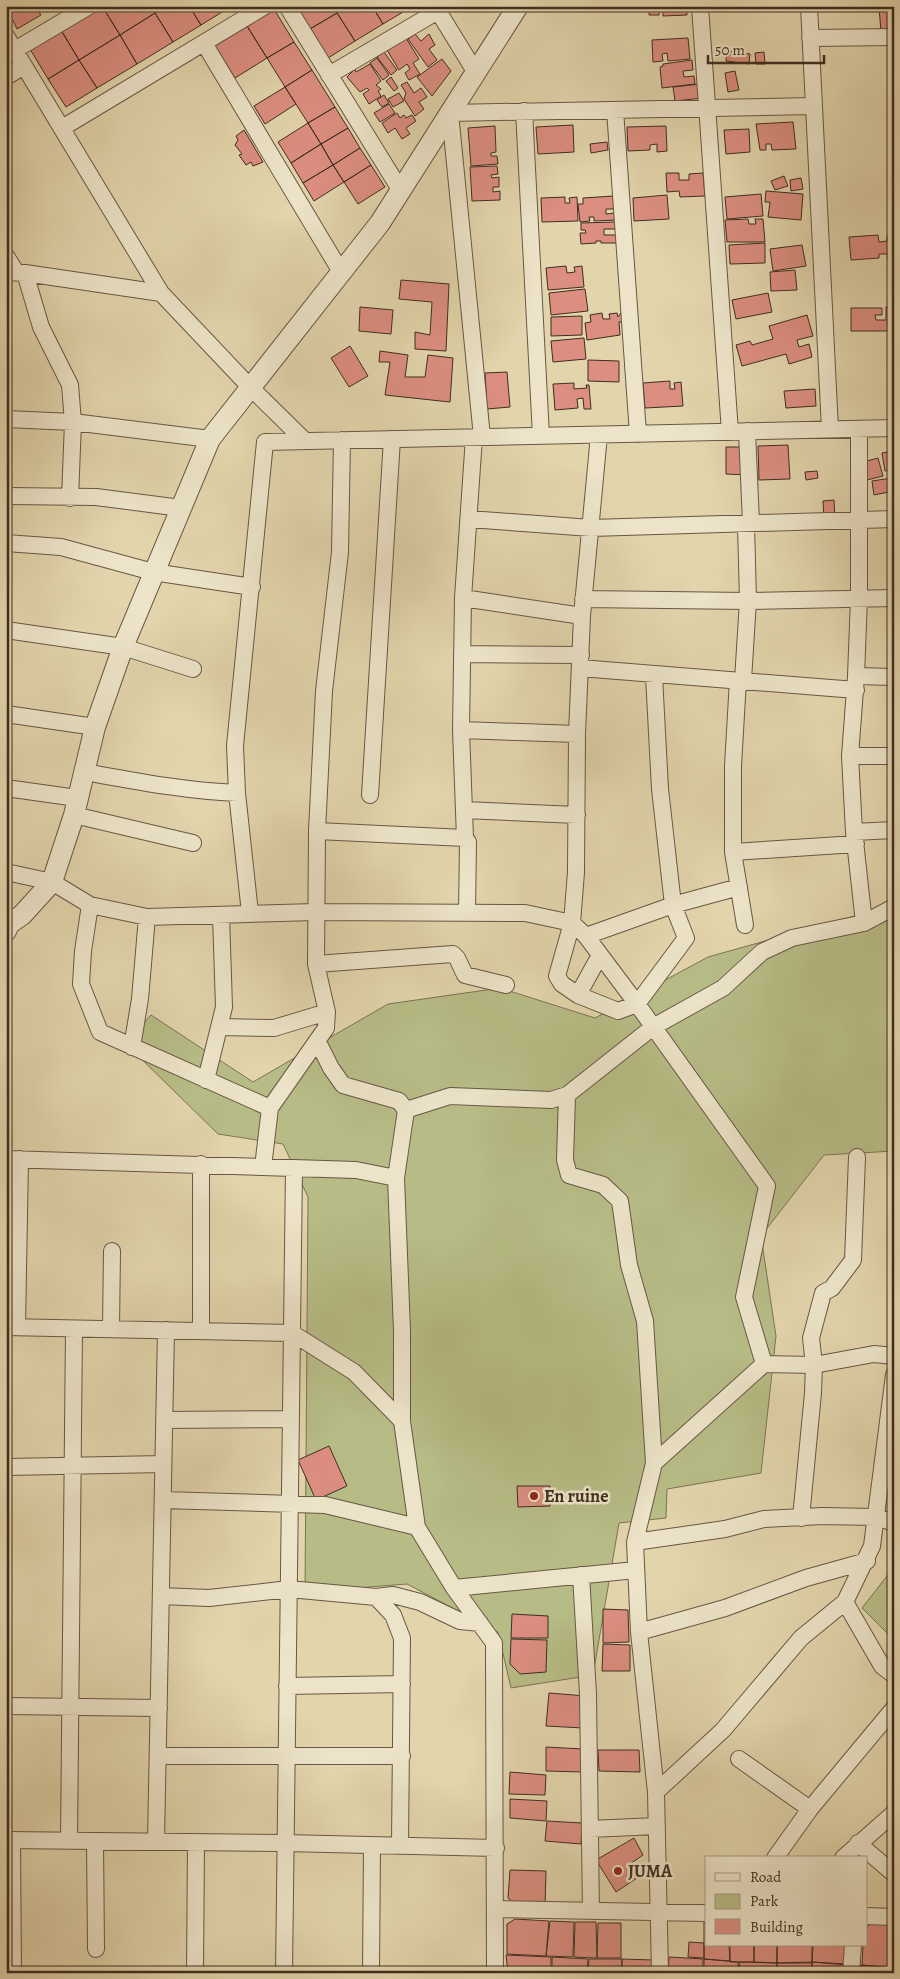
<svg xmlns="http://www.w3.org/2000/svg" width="900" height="1979" font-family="Alegreya,serif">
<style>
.green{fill:#b7bc86;stroke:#7b7454}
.building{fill:#dc8e80;stroke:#3f2d21}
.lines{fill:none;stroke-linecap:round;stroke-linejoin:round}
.minor-casing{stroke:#685744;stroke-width:18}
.tertiary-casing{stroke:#685744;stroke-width:22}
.minor{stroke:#ece3c8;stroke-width:16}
.tertiary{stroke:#ece3c8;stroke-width:20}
.poi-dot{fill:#8f2418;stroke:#ece3c8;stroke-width:2}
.labels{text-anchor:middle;stroke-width:5;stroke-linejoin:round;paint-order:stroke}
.poi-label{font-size:18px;font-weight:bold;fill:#3f2d21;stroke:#ece3c8;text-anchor:start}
</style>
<rect width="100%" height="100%" fill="#e2d4ab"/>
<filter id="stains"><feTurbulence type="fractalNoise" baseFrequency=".004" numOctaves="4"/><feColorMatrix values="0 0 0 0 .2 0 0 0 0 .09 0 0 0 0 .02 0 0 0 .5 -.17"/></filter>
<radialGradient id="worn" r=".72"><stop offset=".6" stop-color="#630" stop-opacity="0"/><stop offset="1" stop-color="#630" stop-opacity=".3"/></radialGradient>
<path class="green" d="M894,905V1151L824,1155L761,1236L776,1336L761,1473L667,1489L666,1518L619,1523L593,1675L511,1688L498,1632L407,1584L305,1592L308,1197L283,1144L218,1134L125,1043L151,1015L253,1082L388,1004L500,988L595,1018L708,957Z
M894,1567V1640L862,1608Z"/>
<path class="building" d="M6,6H35L41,15L17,29Z
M100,6H102L120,35L79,60L61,30Z
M102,6H151L155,13L120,35Z
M167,6H189L201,25L173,42L155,13Z
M189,6H226L227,9L201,25Z
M296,6H333L337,13L310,29Z
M348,6H372L383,24L355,41L337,13Z
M372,6H407L408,9L383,24Z
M649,6H687V15L663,16V8H659V15H649Z
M894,6V31L881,32L879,7Z
M274,9L294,42L267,58L247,26Z
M155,13L173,42L137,64L120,35Z
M337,13L355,41L328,58L310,29Z
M247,26L267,58L235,78L215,46Z
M61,30L79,60L48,79L30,49Z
M415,34L421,41L429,34L435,45L429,49L437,60L428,67L408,39Z
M120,35L137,64L97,88L79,60Z
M406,38L419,59L413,63L420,74L409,80L405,73L410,69L407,64L399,70L387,50Z
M688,38L690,59L668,61L667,53L662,54L663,61L653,62L652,40Z
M294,42L312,70L285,87L267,58Z
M727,51L750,54L749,64L726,61Z
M384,52L397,70L391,75L377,57Z
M764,52L765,64H756L755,53Z
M377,58L389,75L383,80L370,63Z
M442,59L451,71L432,96L417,77Z
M79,60L97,88L66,107L48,79Z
M692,60L693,70L683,71L684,77L694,76L695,84L662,88L660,67L663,66V64Z
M370,64L381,81L376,85L381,89L378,91L381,96L369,104L363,94L369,90L367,88L360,92L347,77L355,69L356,72Z
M312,70L335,107L308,123L285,87Z
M735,71L739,90L728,92L725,73Z
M391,77L398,88L394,91L386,81Z
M407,82L414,93L421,88L427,97L419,102L424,109L415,116L404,99L406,93L401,85Z
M701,84L703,98L675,101L673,87Z
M285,87L296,104L265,124L254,106Z
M399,93L404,101L393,107L388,99Z
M384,95L389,103L382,107L377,100Z
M389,104L395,113L380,122L374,113Z
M335,107L348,128L321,144L308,123Z
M397,113L400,118L404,115L406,118L412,115L416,121L406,128L410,134L402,139L395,128L388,133L382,123Z
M793,122L796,149L772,150L771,144H766V150H760L756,124Z
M308,123L321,144L291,163L278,142Z
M573,125L574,152L538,154L536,127Z
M495,126L496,152L491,153V156H497L498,164L471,166L468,128Z
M666,126L667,151L657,152V144L650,145V150L628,151L627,127Z
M348,128L360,148L333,165L321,144Z
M749,129L750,152L726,154L724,130Z
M244,130L263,162L253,166L251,162L246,165L239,155L242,154L235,145L238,140L236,136Z
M607,142L608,150L591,153L590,144Z
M321,144L333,165L303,183L291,163Z
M360,148L371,165L344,182L333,165Z
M333,165L344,182L314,201L303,183Z
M371,165L385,187L358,204L344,182Z
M497,166L498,174L491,175L492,178L499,177V187H493V192L500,191V200L472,201L470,167Z
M666,173H679V180H689V174L703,173L705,196L680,197L679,191L667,192Z
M784,176L788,186L775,190L771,181Z
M801,178L803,189L791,191L790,180Z
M766,191L803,194L801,220L768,217L770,202H765Z
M761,194L763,216L727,219L725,197Z
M667,195L669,219L634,221L633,198Z
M614,196L615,209H606V214L615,213L616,220L594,221V217H589L590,221L580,222L578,204H583V198Z
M565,197V203H570L569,198L577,197L578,221L542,222L541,198Z
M748,219L749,224H756L755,219H763L765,242H727L725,220Z
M615,222L616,229H604V235H617V243H601V241H596V243L581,244L580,233H586L585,230H581V223Z
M878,235L879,242L887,241V236L894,235V259L888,260V254H879V258L851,260L849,237Z
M765,243V263L730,264L729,245Z
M802,245L806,266L773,271L770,249Z
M566,266L567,273L575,272L574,267L582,266L584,287L548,290L546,268Z
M795,270L797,290L771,291L770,272Z
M401,280L449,284L446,351L415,349V332L430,335L432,302L399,299Z
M585,289L588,311L551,315L549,293Z
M768,293L772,312L736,319L732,300Z
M360,307L393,310L391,334L359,331Z
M886,307H892V321H888V326H892V331H851V308H882V315H875L876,320H886Z
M602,313L603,319H610L609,314L617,313L618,317L621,313L623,322H619L620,335L587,340L585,323L591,322L590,315Z
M807,315L813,336L797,340L799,347L809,344L812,357L789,364L786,354L742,366L736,345L750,341L752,345L773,339L769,326Z
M582,316V335L551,336V317Z
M584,338L586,359L553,362L551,341Z
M350,346L368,376L349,387L331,358Z
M380,351L408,355L405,377H425L428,355L453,358L450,402L385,395L390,362H379Z
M588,360L619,361V382L588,381Z
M507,372L510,407L487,409L485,373Z
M889,379H894V400L891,401Z
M670,381V389H675L674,383L681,382L683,406L645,408L643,383Z
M574,383V389L587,388L586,385H589L591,409H584L583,398L577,399L578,408L555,410L553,384Z
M815,389L816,406L786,408L784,391Z
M788,445L790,479L759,480L758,446Z
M726,447H749L748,475L726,474Z
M894,451V470L885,471L882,453Z
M878,458L883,476L867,480L863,462Z
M817,471L818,478L806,480L805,472Z
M892,478L894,491L874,495L872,481Z
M834,500L835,518L824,519L823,501Z
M329,1446L347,1486L316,1500L298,1460Z
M517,1486H550V1506L518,1507Z
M603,1609L628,1610L629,1642L603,1643Z
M512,1614L548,1616V1638H511Z
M511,1639L547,1640L546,1672L520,1674L510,1664Z
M603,1644L630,1645V1671H602Z
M549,1693L586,1696L583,1728L546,1726Z
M546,1747L583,1749V1772L546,1771Z
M598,1750H639L640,1772L599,1771Z
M510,1772L546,1775L545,1795L509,1794Z
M510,1799L547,1801L546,1821L510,1818Z
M547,1821L582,1823L581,1844L545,1841Z
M634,1838L643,1855L630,1864L637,1878L616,1892L596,1860Z
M510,1870L546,1871L545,1907H518L508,1898Z
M515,1919L549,1921L546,1956L507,1954V1924Z
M550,1921L574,1922L573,1957L546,1956Z
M575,1922H596L597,1958L574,1957Z
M704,1922H706V1945H729L730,1961L704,1959Z
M872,1922L894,1925V1968L862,1965L863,1945H866V1928Z
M598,1923H621V1958H597Z
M689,1942L704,1943V1958L688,1957Z
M730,1945H754V1962H730Z
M754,1945H777V1963L754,1962Z
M777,1945H812V1962L777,1963Z
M813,1945H848L847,1964L812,1962Z
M506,1955L551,1957V1973H508Z
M552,1957L588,1959L587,1973H552Z
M669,1957L703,1959V1973H668Z
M589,1959H622L621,1973H588Z
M622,1959L654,1960V1973H622Z
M704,1959L738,1962L739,1973H704Z
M739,1962L777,1963L776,1973H740Z
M812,1962L847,1965L846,1973H812Z
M777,1963H812V1973H777Z
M861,1965L894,1968V1973H861Z"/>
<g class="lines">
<defs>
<path id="minor" d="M287,6L401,191
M435,6L476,73
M700,6L730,432
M809,6L830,429
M6,36L161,293L250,387L305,441
M810,38L894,37
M204,43L341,272
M15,50L89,6
M329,75L438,11
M6,77L24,66
M615,110L638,434
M524,111L541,436
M62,128L265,6
M6,256L16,272
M6,272L25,273L161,293
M25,273L41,327L70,385L73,422L70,498
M6,419L73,422L210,439
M859,429V598L856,676L850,756L854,832L864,923
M747,431L751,523
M599,435L582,616L577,734L576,872L572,923L557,976L562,984L578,995L618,1011L637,1004L686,938L673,905L660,789L654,676
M482,437L450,113L814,106
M6,496L96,497L181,508
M469,519L591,528L894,519
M6,543L61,547L153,572L252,587
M463,598L582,616
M583,599L748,601L894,598
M6,630L123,647L193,669
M462,654L581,655
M580,668L856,690
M856,676L894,677
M738,680L733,766V852L745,925
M743,680L748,601L746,524
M6,714L95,727
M461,730L577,734
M850,756H894
M85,772C135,781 186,791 237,793
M6,788L77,798
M370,795L392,439
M464,810L577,815
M74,815L193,843
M317,831L465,838
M854,832L894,830
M733,852L856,844
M6,872L52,882L90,905L147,917L315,912L525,913L572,923L586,936L637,1004L767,1186L744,1297L764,1364
M90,905L83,951L81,984L100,1032L270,1108
M250,913L237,793L235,746L265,442L894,428
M467,913L468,842L465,838L461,730L463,598L474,437
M586,936L673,905L739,887
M316,964L453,954L457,958L465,975L506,985
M578,995L600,955
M219,1027L274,1028L327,1012
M318,1042L331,1068L343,1085L399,1101L406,1110L396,1178L402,1331V1421L417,1527L454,1588L494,1643L495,1973
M132,1047L140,999L147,917
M206,1080L224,1007L221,915
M567,1095L565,1160L569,1175L603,1185L620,1201L629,1265L645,1321L654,1463
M406,1110L450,1096L551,1100L567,1095L653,1027L723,988L762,952L792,938L864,923L894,907
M6,1159L356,1170L396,1178
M201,1164V1331
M263,1167L270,1108L326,1028L327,1012L316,964L317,831L324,691L340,552L342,440
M6,1327L292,1333L354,1372L402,1421
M17,1327L20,1159
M111,1329L112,1251
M164,1420L291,1419
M6,1467L163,1464
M163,1500L325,1505L417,1527
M801,1518L813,1393L814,1365L811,1338L823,1293L832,1288L853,1260L857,1157
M635,1542L725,1529L764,1519L822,1516L876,1517L894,1523
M581,1575L588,1694L591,1911
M454,1588L636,1570
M161,1596L209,1598L289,1589L376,1597L393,1595L420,1602L460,1621L480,1623
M376,1597L393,1615L402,1638L400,1845
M845,1602L882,1666L894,1675
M639,1632L725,1608L806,1578L867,1561
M287,1686L402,1684
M6,1706L159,1708
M158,1756H402
M739,1759L810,1809
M656,1792L723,1730L801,1638L845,1602L872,1546L894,1375
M590,1829L657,1826
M6,1840L285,1843L496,1848
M12,1840L13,1973
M69,1840L74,1329
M95,1841L96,1949
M156,1841L166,1330
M858,1843L894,1874
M775,1858L810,1809L894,1708
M843,1858L894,1813
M495,1909L706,1913
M866,1916L894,1917
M195,1973L196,1842
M284,1973L294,1169
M371,1973L372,1845
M660,1973L656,1792L639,1632L635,1542L654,1463L764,1364L814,1365L874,1354L894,1356
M851,1973L853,1945"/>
<path id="tertiary" d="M6,931L9,924L22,915L52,882L74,815L95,727L123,647L210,439L380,223L518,6"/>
</defs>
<use href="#minor" class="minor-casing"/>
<use href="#tertiary" class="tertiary-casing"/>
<use href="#minor" class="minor"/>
<use href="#tertiary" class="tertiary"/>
</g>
<g class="poi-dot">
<circle cx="534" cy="1496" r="5"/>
<circle cx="618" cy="1871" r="5"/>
</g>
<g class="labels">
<g class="poi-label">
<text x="544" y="1502">En ruine</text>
<text x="628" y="1877">JUMA</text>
</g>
</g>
<rect width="900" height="1979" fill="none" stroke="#e2d4ab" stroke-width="25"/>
<rect x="8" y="8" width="885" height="1964" fill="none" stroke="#3f2d21" stroke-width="2.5"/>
<rect x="12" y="12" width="875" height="1954" fill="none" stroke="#3f2d21"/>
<rect x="705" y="1856" width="162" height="90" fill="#ece3c8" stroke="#a79a85"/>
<rect x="715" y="1873" width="25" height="8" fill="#ece3c8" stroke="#a79a85"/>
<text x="750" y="1882" font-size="15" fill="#3f2d21">Road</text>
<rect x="715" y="1894" width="25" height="15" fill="#b7bc86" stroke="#a79a85"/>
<text x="750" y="1906" font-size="15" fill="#3f2d21">Park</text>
<rect x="715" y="1919" width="25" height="15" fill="#dc8e80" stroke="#a79a85"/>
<text x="750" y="1932" font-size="15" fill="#3f2d21">Building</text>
<path d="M708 55v8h116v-8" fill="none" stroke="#3f2d21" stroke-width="2.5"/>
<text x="715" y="55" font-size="15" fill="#3f2d21" stroke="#ece3c8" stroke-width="4" paint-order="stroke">50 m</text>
<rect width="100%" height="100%" filter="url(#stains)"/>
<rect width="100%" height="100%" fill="url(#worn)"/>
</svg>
